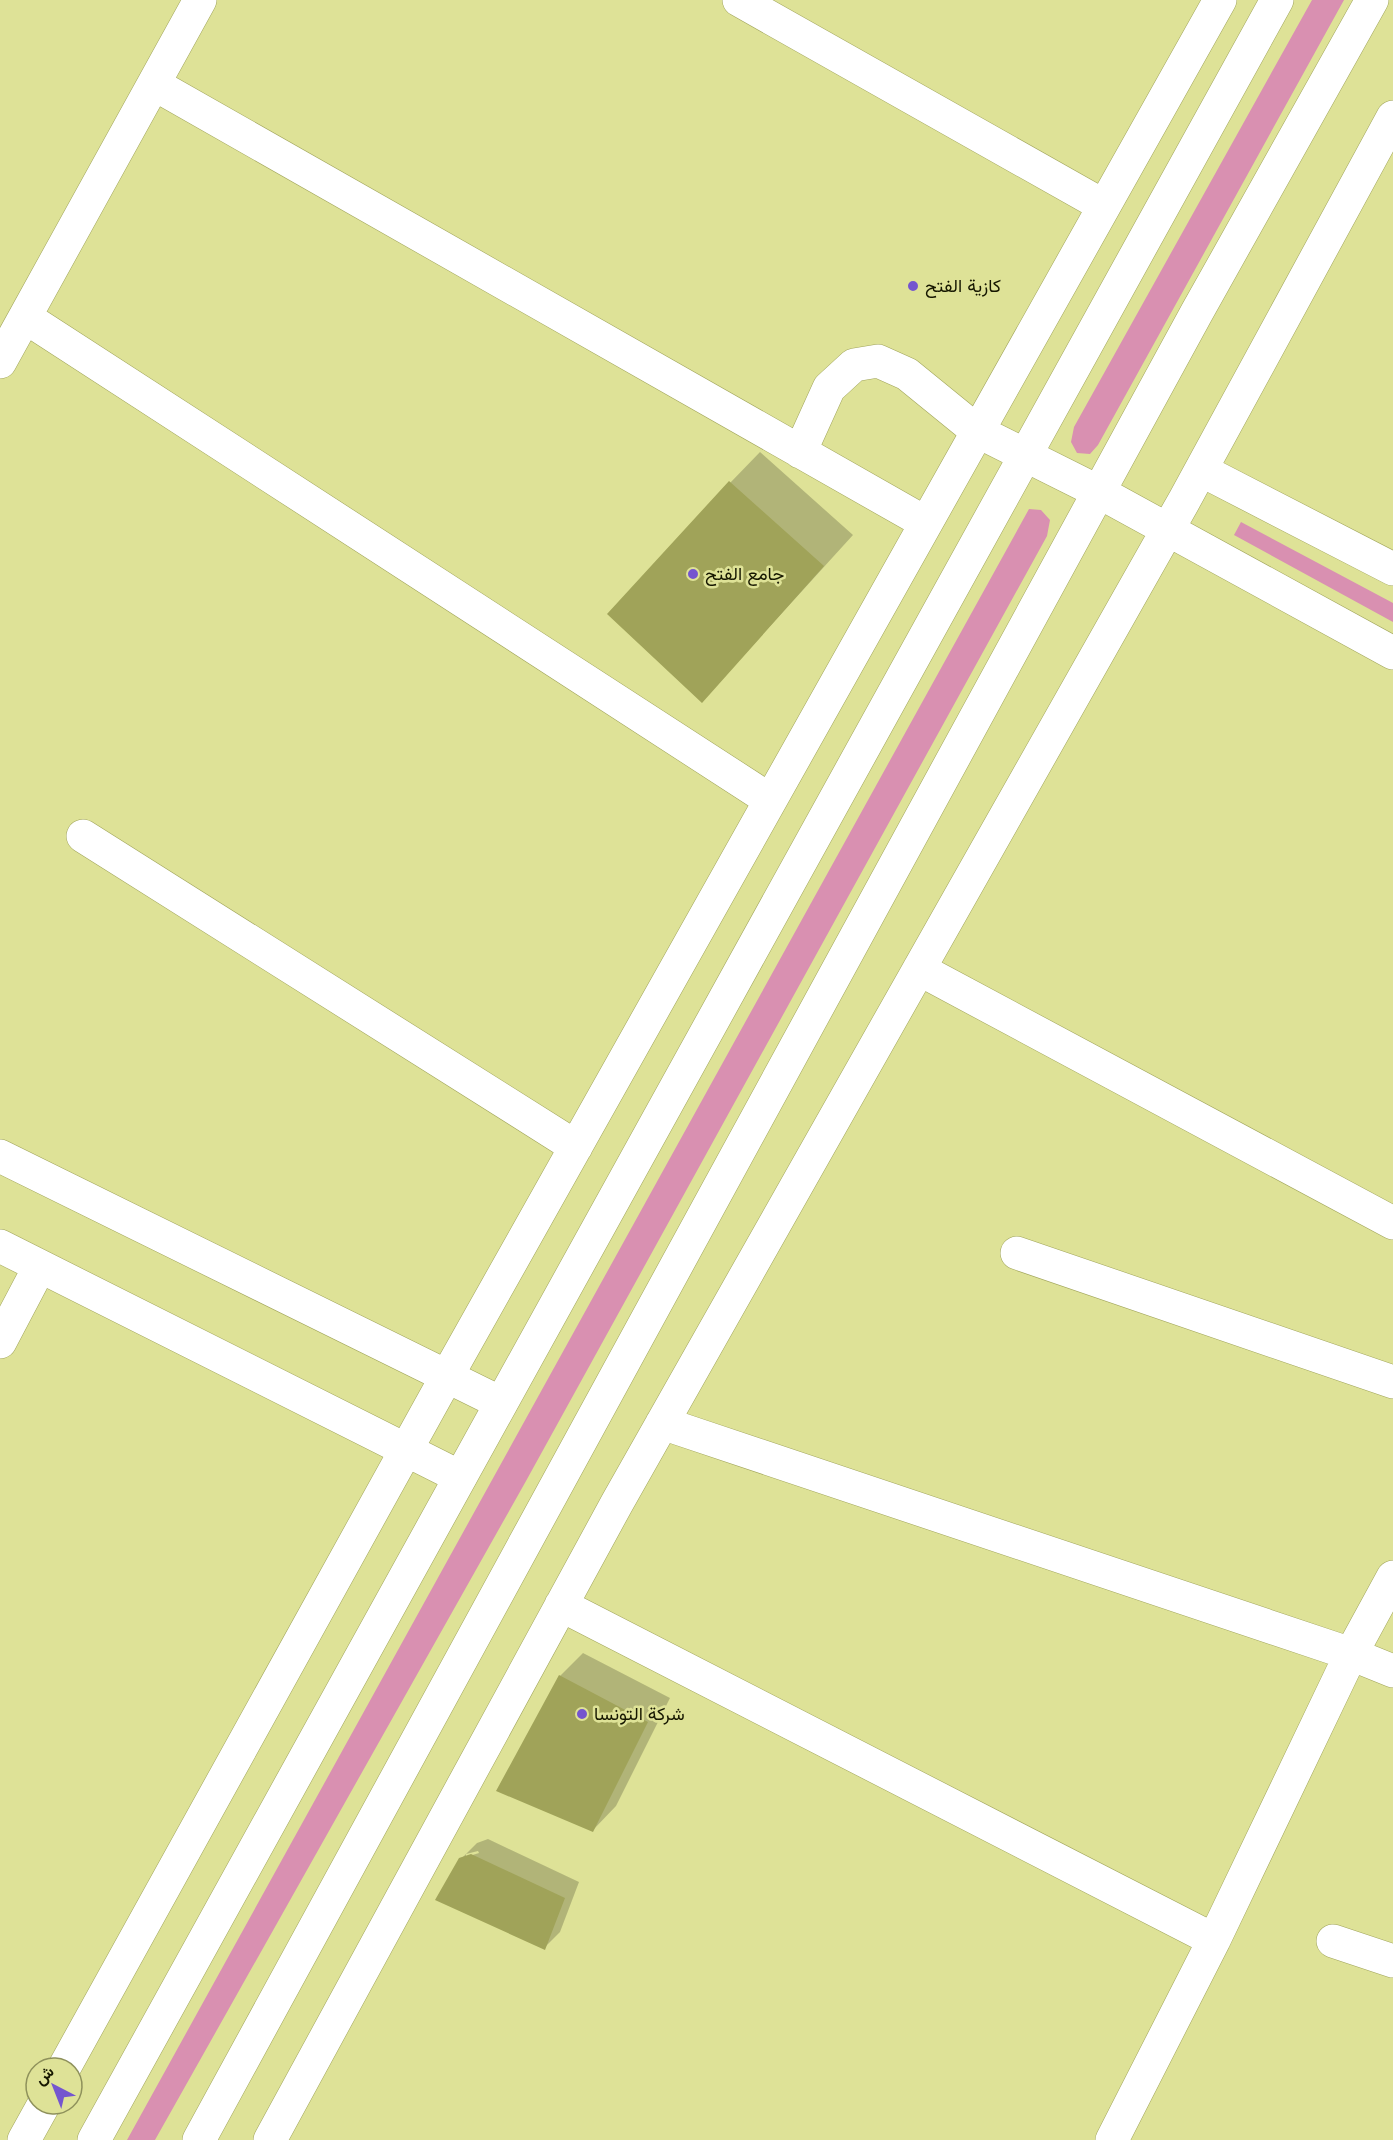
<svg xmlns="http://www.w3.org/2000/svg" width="1393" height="2140" font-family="Arial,Vazirmatn,sans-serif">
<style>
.grass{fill:#d990b1}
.shadow{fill:#0003;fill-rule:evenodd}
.building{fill:#a0a359}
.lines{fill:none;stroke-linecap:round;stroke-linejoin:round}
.minor-casing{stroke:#a1a55b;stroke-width:34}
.major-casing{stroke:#a1a55b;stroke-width:34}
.minor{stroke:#fff;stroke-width:33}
.major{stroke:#fff;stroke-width:33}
.poi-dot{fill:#7455cf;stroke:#dee297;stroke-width:2}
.labels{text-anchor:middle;stroke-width:5;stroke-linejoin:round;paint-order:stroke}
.poi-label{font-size:18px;fill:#161700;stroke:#dee297;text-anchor:start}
</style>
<rect width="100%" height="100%" fill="#dee297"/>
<path class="grass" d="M1312,0H1344L1098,445L1090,454L1077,453L1071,442L1074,427Z
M1029,509L1041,510L1050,520L1047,536L526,1481L155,2140H127Z
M1241,522L1393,603V622L1234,535Z"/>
<path class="shadow" d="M760,452L853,535L702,701L730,483Z
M583,1653L670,1698L616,1806L593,1830L560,1676Z
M488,1839L579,1882L560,1932L544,1948L461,1859L477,1843ZM478,1851L479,1853L466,1857V1854Z"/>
<path class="building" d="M729,481L824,566L702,703L607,614Z
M559,1675L648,1722L593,1832L496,1791Z
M471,1854L565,1898L545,1950L435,1900L459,1858Z"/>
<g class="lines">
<defs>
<path id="minor" d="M739,0L1104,206
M154,84L926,523
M25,317L770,800
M0,362L200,0
M800,452L829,388L854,365L878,361L907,374L977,431L1099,492L1393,653
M1201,470L1393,569
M83,836L576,1147
M919,969L1393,1223
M0,1156L501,1403
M0,1246L460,1477
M1017,1253L1393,1382
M0,1342L40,1266
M662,1423L1351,1654L1393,1671
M561,1605L1214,1940
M1333,1941L1393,1961
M64,2068L447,1376L1220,0
M24,2140L44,2104
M270,2140L617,1503L1185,499L1393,117
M1112,2140L1214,1940L1351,1654L1393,1577"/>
<path id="major" d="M94,2140L1277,0
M199,2140L1197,312L1372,0"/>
</defs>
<use href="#minor" class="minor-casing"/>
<use href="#major" class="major-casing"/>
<use href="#minor" class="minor"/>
<use href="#major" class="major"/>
</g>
<g class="poi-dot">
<circle cx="913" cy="286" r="6"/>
<circle cx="693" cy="574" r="6"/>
<circle cx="582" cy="1714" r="6"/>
</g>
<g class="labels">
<g class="poi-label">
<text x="925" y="292">كازية الفتح</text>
<text x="705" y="580">جامع الفتح</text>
<text x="594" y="1720">شركة التونسا</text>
</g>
</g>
<g transform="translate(54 2086) rotate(318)"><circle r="28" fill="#dee297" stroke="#8e915b" stroke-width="1.5"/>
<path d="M0-4.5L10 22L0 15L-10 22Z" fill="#7455cf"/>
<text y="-9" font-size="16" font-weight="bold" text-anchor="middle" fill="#161700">ش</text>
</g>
</svg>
